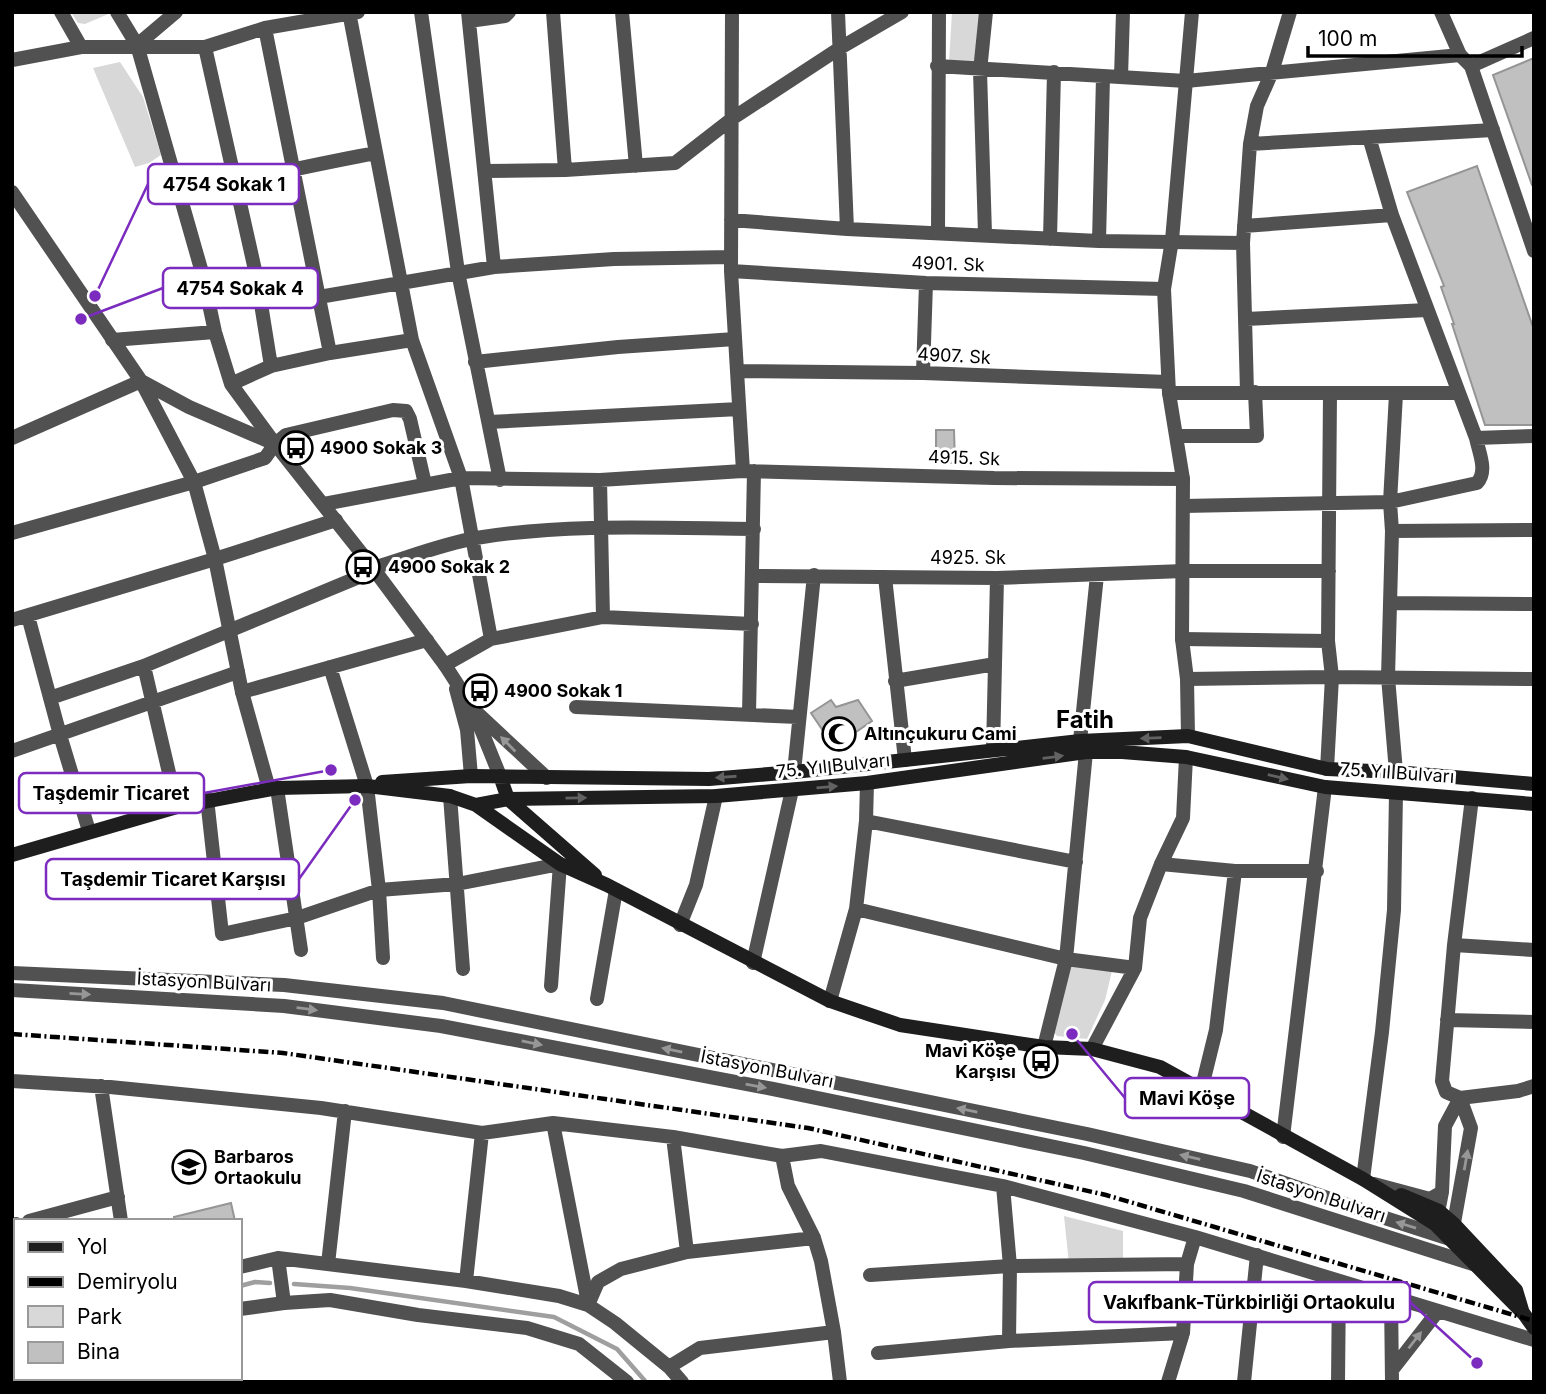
<svg xmlns="http://www.w3.org/2000/svg" width="1546" height="1394" font-family="Inter,sans-serif">
<style>
.green{fill:#d8d8d8}
.lines{fill:none;stroke-linecap:round;stroke-linejoin:round}
.stream{stroke:#9f9f9f;stroke-width:4.5}
.building{fill:#c0c0c0;stroke:#959595;stroke-width:2}
.minor{stroke:#515151;stroke-width:14}
.tertiary{stroke:#515151;stroke-width:14}
.secondary{stroke:#1e1e1e;stroke-width:14}
.rail{stroke:#000;stroke-width:4.5;stroke-dasharray:10 3.5 2 3.5;stroke-linecap:butt}
.oneway{fill:#626262}
.oneway2{fill:#979797}
.labels{text-anchor:middle;stroke-width:6;stroke-linejoin:round;paint-order:stroke}
.street-label{font-size:18px;fill:#000;stroke:#fff}
.poi-label{font-size:18px;font-weight:bold;fill:#000;stroke:#fff;text-anchor:start}
.district-label{font-size:24px;font-weight:bold;fill:#000;stroke:#fff}
.leader{fill:none;stroke:#7b2cbf;stroke-width:2.5}
.callout-dot{fill:#7b2cbf;stroke:#fff;stroke-width:2.5}
.callout{fill:#fff;stroke:#7b2cbf;stroke-width:2.5}
.callout-label{font-size:19px;text-anchor:middle;font-weight:bold;fill:#000}
</style>
<rect width="100%" height="100%" fill="#fff"/>
<path class="green" d="M71,12H113L85,24L78,23Z
M952,12H981L977,61L949,62Z
M120,62L143,97L161,155L149,163L135,167L93,68Z
M1067,961L1112,971L1105,1000L1087,1039L1057,1036L1050,1028Z
M1064,1216L1123,1231V1263L1069,1264Z"/>
<g class="lines">
<path class="stream" d="M294,1284L350,1288L554,1317L617,1349L646,1382
M240,1286L255,1282L270,1283
M12,1345L16,1344"/>
</g>
<path class="building" d="M1534,58V185H1532L1493,75Z
M1477,166L1534,330V425H1485L1452,324H1454L1441,287L1444,286L1407,192Z
M936,430H954L955,463H936Z
M831,700L836,707L858,700L872,721L834,747L811,713Z
M231,1203L235,1221H175L174,1217Z"/>
<g class="lines">
<path class="minor" d="M61,12L81,47
M117,12L137,45L203,276L215,332L231,384L275,444
M349,12L412,340L461,478L491,639
M421,12L458,272L500,480
M468,12L494,267
M553,12L565,170
M622,12L636,166
M732,12L731,271L743,471
M838,12L847,229
M469,21L505,16L509,12
M265,28L330,353
M137,45L176,12
M205,47L257,279L271,366
M12,60L81,47H205L265,28L358,12
M937,66L1186,81L1460,55
M1471,66L1534,38
M1121,77L1123,12
M1250,144L1493,130
M486,171L565,170L675,163L733,118L840,48L902,12
M178,193C244,181 310,165 376,153
M731,220L847,229L1099,241L1243,243
M1244,226L1392,215
M938,233L939,12
M985,234L980,71L986,12
M1050,239L1054,72
M1099,241L1103,77
M731,271L926,283L1164,289
M319,297L494,267L614,259L731,257
M1246,319L1427,310
M112,340L215,332
M475,362L618,347L735,339
M737,371L923,373L1168,382
M923,373L926,283
M231,384L271,366L330,353L412,340
M1247,392L1243,243L1250,144L1257,106L1272,72L1290,12
M1169,393H1458
M489,422L739,409
M1178,436H1257L1255,392
M12,438L141,381
M1476,438L1534,436
M600,480L603,617
M324,504L461,478L600,480L743,471L994,478L1183,479
M1183,506L1390,502L1477,483C1488,471 1479,453 1476,438L1392,215L1369,137
M1392,531L1534,530
M12,533L194,482L265,458L275,444L286,435L393,410L406,411L410,419L425,484
M373,568C407,558 442,544 476,538C567,523 661,528 754,529
M753,576L997,578L1184,571H1329
M885,577L905,760
M1390,603L1534,604
M28,616L60,735L89,831
M12,620L215,559L336,520
M1182,639L1328,641
M445,665L491,639L603,617L752,624
M144,666L177,807
M330,667L367,786L379,890L383,958
M1187,679L1332,677L1534,679
M895,681L995,664
M242,692L427,640
M50,698L144,666L359,577
M576,707L798,717
M749,714L754,471
M1080,741L1097,575
M993,750L997,578
M12,751L238,672
M1327,769L1332,677L1328,641L1330,393
M794,772L814,575
M1396,772L1388,677L1392,531L1390,502L1396,394
M277,788L301,950
M450,796L463,969
M207,799L222,934L297,918L379,890L457,884L560,864L551,986
M866,821L1076,862
M1161,864L1235,871H1317
M856,909L1066,959L1135,968
M680,925L696,885L716,796
M1454,945L1534,950
M753,963L792,790
M597,999L616,890
M830,1001L856,909L866,821L867,783
M1447,1020L1534,1022
M1044,1047L1066,959L1086,752
M1092,1049L1135,968L1140,918L1161,864L1183,818L1186,757
M12,1081L110,1087L321,1108L482,1133L553,1123L673,1137L782,1156
M101,1086L121,1221
M1201,1091L1216,1030L1235,871
M1460,1098L1446,1092L1442,1081L1454,945L1472,798
M553,1123L588,1303
M673,1137L687,1252
M1283,1137L1325,787
M1363,1179L1382,1032L1394,910L1396,793
M1003,1186L1010,1266L1009,1341
M29,1221L118,1197
M12,1225L16,1224
M12,1244L16,1252
M278,1258L284,1303
M328,1264L345,1111
M240,1267L278,1258L466,1281L559,1296L588,1305L615,1323L669,1367L682,1382
M870,1275L1010,1266L1187,1264
M466,1281L482,1133
M1391,1296L1392,1382
M588,1305L598,1282L621,1269L687,1252L814,1238
M12,1326L16,1325
M878,1353L1009,1341L1183,1333
M669,1367L700,1348L834,1332
M1392,1370L1438,1311
M89,1378L90,1382
M159,1378L160,1382
M840,1382L834,1332L821,1261L814,1238L788,1186L782,1156L821,1151L1003,1186L1195,1237L1534,1340
M1168,1382L1183,1333L1187,1264L1195,1237
M1244,1382L1257,1255
M1338,1382L1339,1281"/>
<path class="tertiary" d="M1441,12L1460,55L1471,66L1534,251
M12,192L141,381L189,407L275,444L370,564L445,665L472,707L500,776
M142,383L194,482L215,559L242,692L269,789
M456,689L467,730L471,776
M476,712L547,778
M1188,736L1187,679L1182,639L1183,479L1169,393L1164,289L1172,240L1192,12
M12,973L284,985L443,1003L1087,1134L1250,1171L1385,1218L1450,1239
M12,990L284,1006L441,1026L773,1089L1084,1153L1244,1191L1479,1266
M1460,1098L1518,1091L1534,1086
M1374,1184L1430,1199L1442,1192
M1436,1223L1442,1192L1445,1126L1460,1098
M1452,1234L1471,1128L1460,1098
M240,1309L284,1303L330,1300L418,1315L527,1328L579,1344L627,1382
M12,1364L16,1363"/>
<path class="secondary" d="M500,776L508,799L595,875
M382,782L471,776L709,779L794,772L1080,741L1188,736L1327,769L1396,772L1534,784
M476,805L508,799L716,796L867,783L1086,752H1122L1186,757L1325,787L1534,804
M12,855L177,807L277,788L367,786L450,796L476,805L560,864L607,885L830,1001L900,1025L1044,1047L1092,1049L1160,1067L1363,1179L1435,1224L1524,1314L1534,1328
M1401,1195L1439,1211L1454,1224L1516,1290L1522,1310"/>
<path class="rail" d="M12,1034L283,1053L808,1128L1106,1195L1534,1321"/>
</g>
<defs><path id="oneway-solid" d="M-6-.8H1V-3.2L6.5 0L1 3.2V.8H-6Z" transform="scale(1.75)"/></defs>
<g class="oneway">
<use href="#oneway-solid" transform="translate(1151 738) rotate(178)"/>
<use href="#oneway-solid" transform="translate(1053 757) rotate(-7)"/>
<use href="#oneway-solid" transform="translate(726 777) rotate(176)"/>
<use href="#oneway-solid" transform="translate(1278 777) rotate(13)"/>
<use href="#oneway-solid" transform="translate(827 787) rotate(-5)"/>
<use href="#oneway-solid" transform="translate(576 798) rotate(-1)"/>
</g>
<g class="oneway2">
<use href="#oneway-solid" transform="translate(508 744) rotate(-135)"/>
<use href="#oneway-solid" transform="translate(80 994) rotate(3)"/>
<use href="#oneway-solid" transform="translate(307 1009) rotate(7)"/>
<use href="#oneway-solid" transform="translate(532 1043) rotate(11)"/>
<use href="#oneway-solid" transform="translate(672 1050) rotate(-168)"/>
<use href="#oneway-solid" transform="translate(756 1086) rotate(10)"/>
<use href="#oneway-solid" transform="translate(967 1110) rotate(-169)"/>
<use href="#oneway-solid" transform="translate(1190 1157) rotate(-167)"/>
<use href="#oneway-solid" transform="translate(1466 1160) rotate(-80)"/>
<use href="#oneway-solid" transform="translate(1406 1225) rotate(-163)"/>
<use href="#oneway-solid" transform="translate(1415 1340) rotate(-52)"/>
</g>
<defs>
<symbol id="bus-ring" viewBox="-11 -11 22 22"><circle r="9.5" fill="#fff" stroke="#000" stroke-width="1.5"/><path d="M-5-6H5V4H4V6H2V4H-2V6H-4V4H-5ZM-3.5-4V0h7V-4ZM-3.5 1.2v1.5H-2V1.2ZM2 1.2v1.5H3.5V1.2Z" fill="#000"/></symbol>
<symbol id="mosque-ring" viewBox="-11 -11 22 22"><circle r="9.5" fill="#fff" stroke="#000" stroke-width="1.5"/><path d="M3.5-4.9A6 6 0 1 0 3.5 4.9A5 5 0 1 1 3.5-4.9Z" fill="#000"/></symbol>
<symbol id="school-ring" viewBox="-11 -11 22 22"><circle r="9.5" fill="#fff" stroke="#000" stroke-width="1.5"/><path d="M0-5L7-2L0 1L-7-2ZM-4 1L0 2.5L4 1V4Q0 6-4 4Z" fill="#000"/></symbol>
</defs>
<g fill-rule="evenodd">
<use href="#bus-ring" x="277" y="429" width="38" height="38"/>
<use href="#bus-ring" x="344" y="548" width="38" height="38"/>
<use href="#bus-ring" x="461" y="672" width="38" height="38"/>
<use href="#mosque-ring" x="820" y="715" width="38" height="38"/>
<use href="#bus-ring" x="1022" y="1042" width="38" height="38"/>
<use href="#school-ring" x="170" y="1148" width="38" height="38"/>
</g>
<g class="labels">
<g class="street-label">
<text transform="translate(948 264) rotate(2)" y="6">4901. Sk</text>
<text transform="translate(954 356) rotate(3)" y="6">4907. Sk</text>
<text transform="translate(964 458) rotate(2)" y="6">4915. Sk</text>
<text x="968" y="564">4925. Sk</text>
<text transform="translate(833 766) rotate(-6)" y="6">75. Yıl Bulvarı</text>
<text transform="translate(1397 773) rotate(4)" y="6">75. Yıl Bulvarı</text>
<text transform="translate(204 982) rotate(3)" y="6">İstasyon Bulvarı</text>
<text transform="translate(767 1069) rotate(11)" y="6">İstasyon Bulvarı</text>
<text transform="translate(1321 1196) rotate(18)" y="6">İstasyon Bulvarı</text>
</g>
<g class="poi-label">
<text x="320" y="454">4900 Sokak 3</text>
<text x="388" y="573">4900 Sokak 2</text>
<text x="504" y="697">4900 Sokak 1</text>
<text x="864" y="740">Altınçukuru Cami</text>
<text x="1016" y="1057" text-anchor="end">Mavi Köşe<tspan x="1016" dy="21">Karşısı</tspan></text>
<text x="214" y="1163">Barbaros<tspan x="214" dy="21">Ortaokulu</tspan></text>
</g>
<g class="district-label">
<text x="1085" y="728">Fatih</text>
</g>
</g>
<path class="leader" d="M95 296L148 184M81 319L163 288M331 770L204 793M355 800L299 879M1072 1034L1125 1098M1477 1363L1410 1302"/>
<g class="callout-dot">
<circle cx="95" cy="296" r="7"/>
<circle cx="81" cy="319" r="7"/>
<circle cx="331" cy="770" r="7"/>
<circle cx="355" cy="800" r="7"/>
<circle cx="1072" cy="1034" r="7"/>
<circle cx="1477" cy="1363" r="7"/>
</g>
<g class="callout">
<rect x="148" y="164" width="151" height="40" rx="7"/>
<rect x="163" y="268" width="155" height="40" rx="7"/>
<rect x="19" y="773" width="185" height="40" rx="7"/>
<rect x="46" y="859" width="253" height="40" rx="7"/>
<rect x="1125" y="1078" width="124" height="40" rx="7"/>
<rect x="1089" y="1282" width="321" height="40" rx="7"/>
</g>
<g class="callout-label">
<text x="224" y="191">4754 Sokak 1</text>
<text x="240" y="295">4754 Sokak 4</text>
<text x="111" y="800">Taşdemir Ticaret</text>
<text x="173" y="886">Taşdemir Ticaret Karşısı</text>
<text x="1187" y="1105">Mavi Köşe</text>
<text x="1249" y="1309">Vakıfbank-Türkbirliği Ortaokulu</text>
</g>
<rect width="1546" height="1394" fill="none" stroke="#000000" stroke-width="28"/>
<rect x="14" y="1219" width="228" height="161" fill="#ffffff" stroke="#999999" stroke-width="2"/>
<rect x="28" y="1242" width="35" height="10" fill="#1e1e1e" stroke="#999999" stroke-width="2"/>
<text x="77" y="1254" font-size="21" fill="#000000">Yol</text>
<rect x="28" y="1277" width="35" height="10" fill="#000000" stroke="#999999" stroke-width="2"/>
<text x="77" y="1289" font-size="21" fill="#000000">Demiryolu</text>
<rect x="28" y="1306" width="35" height="21" fill="#d8d8d8" stroke="#999999" stroke-width="2"/>
<text x="77" y="1324" font-size="21" fill="#000000">Park</text>
<rect x="28" y="1342" width="35" height="21" fill="#c0c0c0" stroke="#999999" stroke-width="2"/>
<text x="77" y="1359" font-size="21" fill="#000000">Bina</text>
<path d="M1308 46v10h214v-10" fill="none" stroke="#000000" stroke-width="3.5"/>
<text x="1318" y="46" font-size="21" fill="#000000" stroke="#ffffff" stroke-width="5" paint-order="stroke">100 m</text>
</svg>
